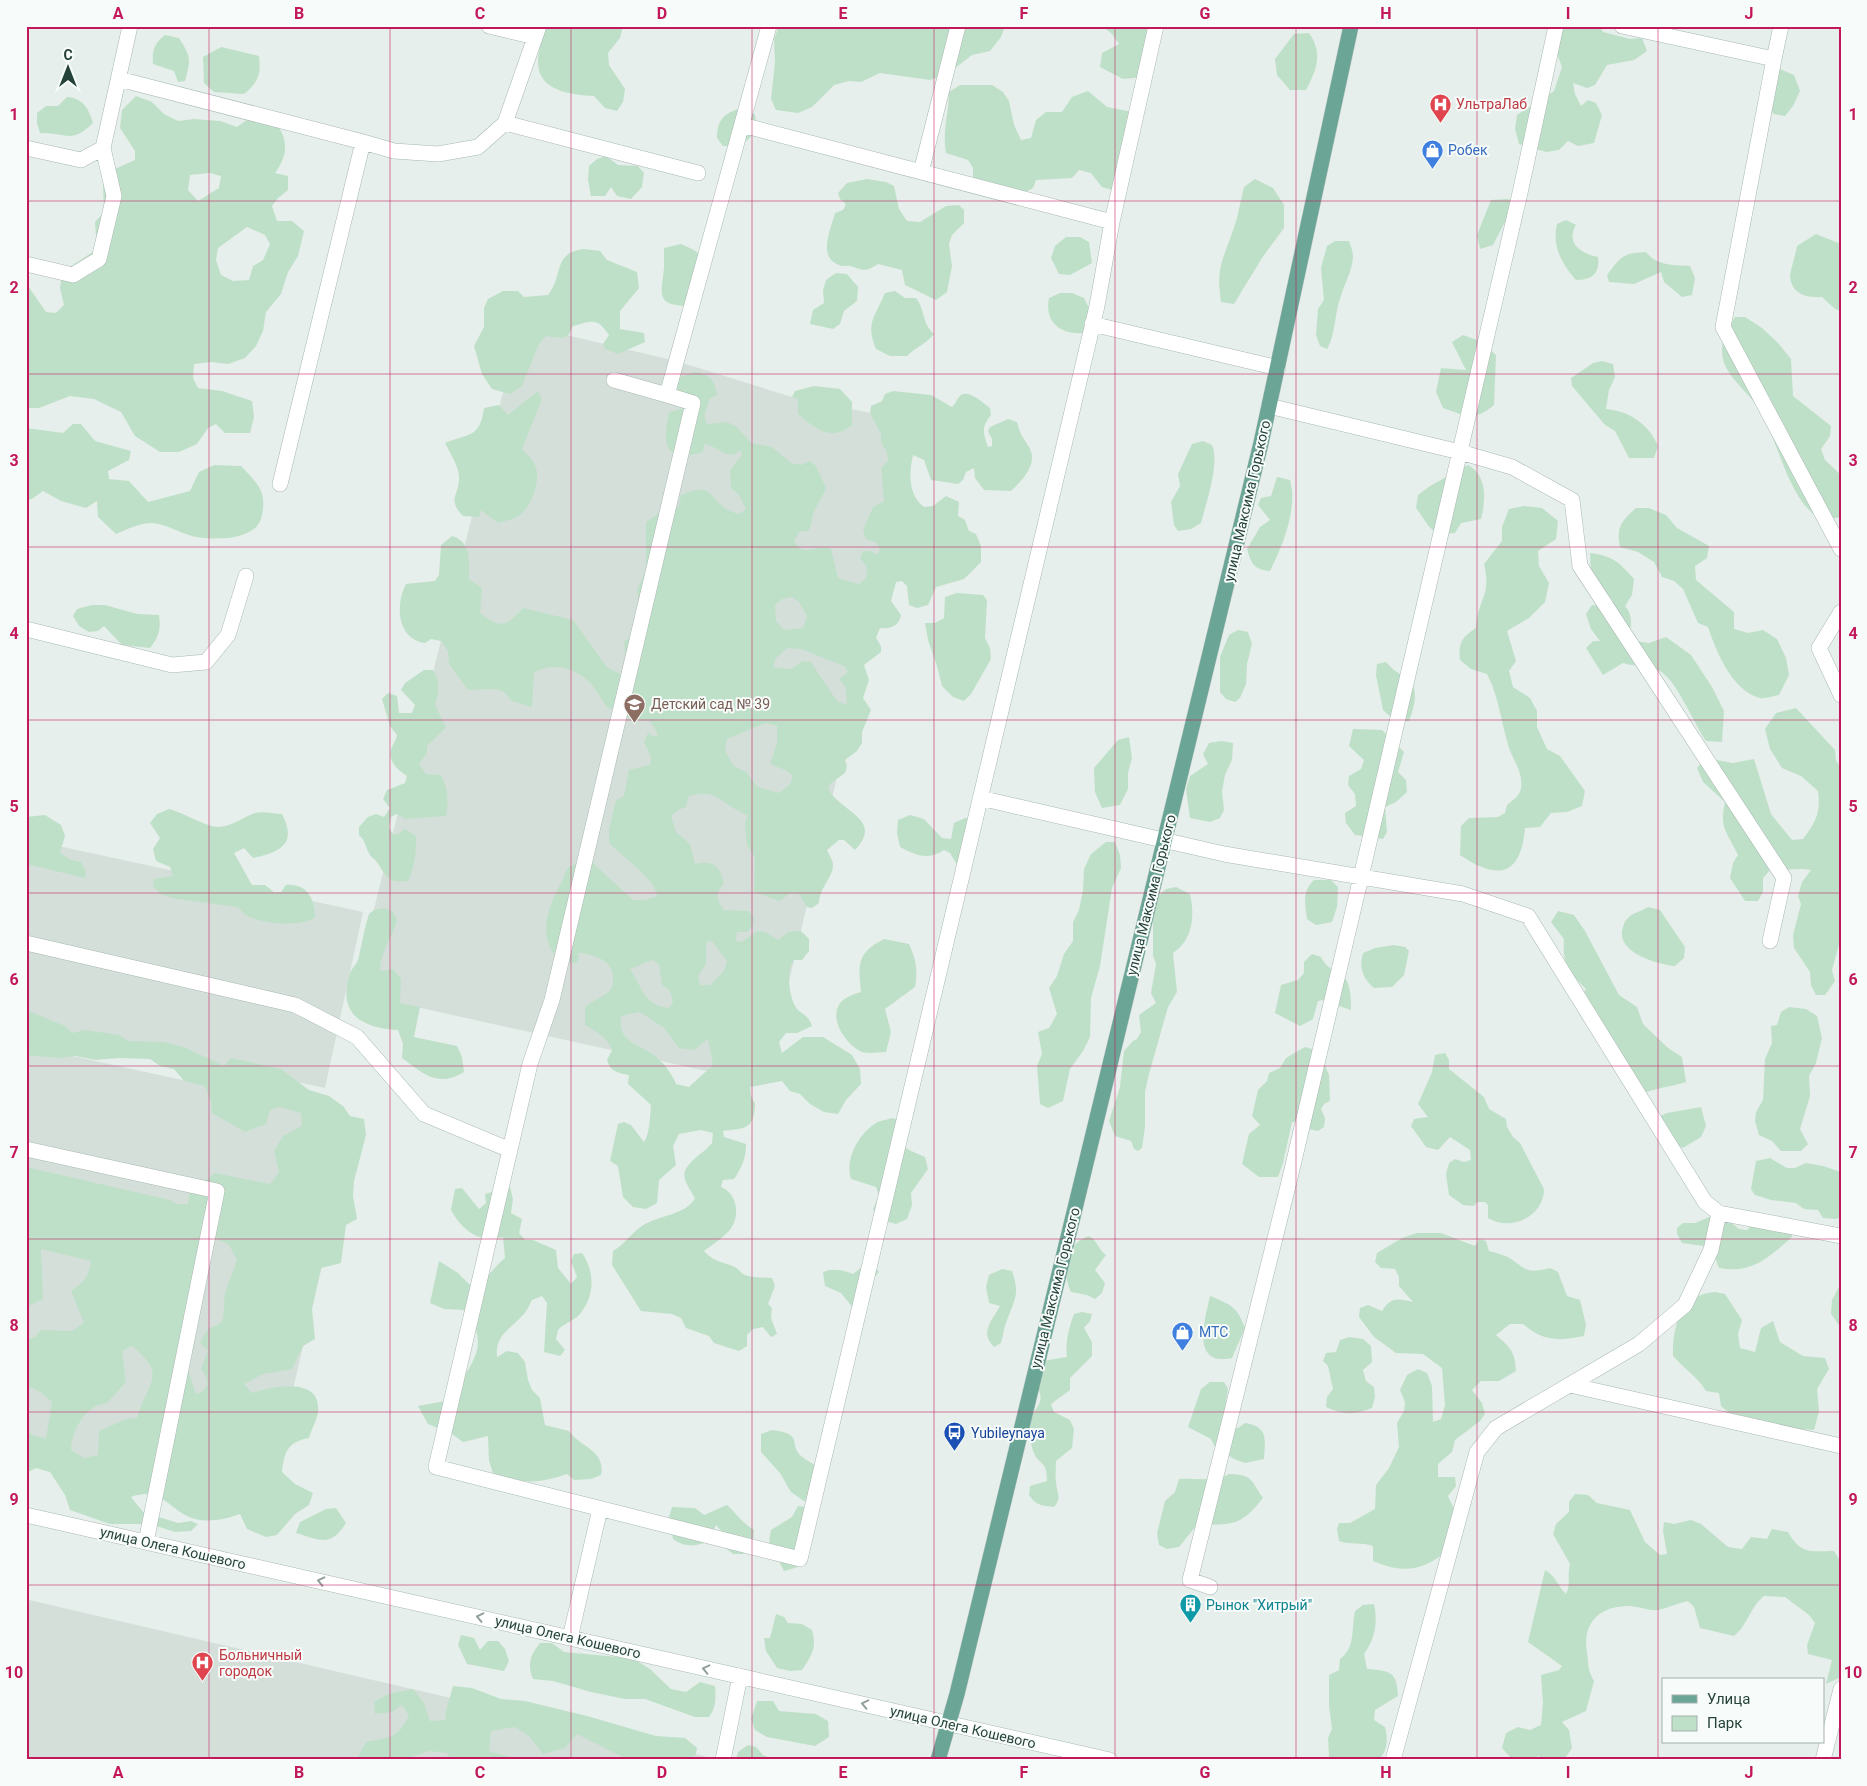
<svg xmlns="http://www.w3.org/2000/svg" width="1867" height="1786" font-family="Roboto,sans-serif">
<style>
.built{fill:#d4dfda}
.green{fill:#bfe0c8;fill-rule:evenodd}
.lines{fill:none;stroke-linecap:round;stroke-linejoin:round}
.minor-casing{stroke:#a8b8b2;stroke-width:16}
.major-casing{stroke:#c2cac8;stroke-width:16}
.minor{stroke:#fff;stroke-width:15}
.major{stroke:#6aa596;stroke-width:15}
.oneway{stroke:#92a09c}
.grid{fill:none;stroke:#c2185b;stroke-width:1;stroke-opacity:0.55}
.labels{text-anchor:middle;stroke-width:4;stroke-linejoin:round;paint-order:stroke}
.health-label{font-size:14px;fill:#be3a42;stroke:#f7fbf9;text-anchor:start}
.shop-label{font-size:14px;fill:#366cbe;stroke:#f7fbf9;text-anchor:start}
.street-label{font-size:14px;fill:#24423a;stroke:#f7fbf9}
.education-label{font-size:14px;fill:#785e54;stroke:#f7fbf9;text-anchor:start}
.transit-label{font-size:14px;fill:#164399;stroke:#f7fbf9;text-anchor:start}
.culture-label{font-size:14px;fill:#0d838f;stroke:#f7fbf9;text-anchor:start}
.neatline{fill:none;stroke:#c2185b;stroke-width:2}
.grid-label{font-size:16px;text-anchor:middle;font-weight:bold;fill:#c2185b}
</style>
<rect width="100%" height="100%" fill="#e6efeb"/>
<path class="built" d="M520,324L676,361L792,397L920,423L765,1084L353,993Z
M26,839L363,912L325,1088L26,1023Z
M26,1046L357,1118L267,1499L26,1451Z
M29,1600L347,1674L721,1760H26V1614Z"/>
<path class="green" d="M543,26H623L620,38L608,53L609,65L625,89L623,102L617,111L605,108L594,96C571,95 537,91 538,61C538,49 544,39 543,26Z
M779,26H1005L1001,37L990,51L972,55L946,75L930,80L880,73L861,82L849,81L834,85L812,107L798,113L776,110L771,99L775,62L774,39Z
M1102,26H1156L1145,77L1123,79L1100,67L1102,53L1119,44L1112,34Z
M1567,26H1599L1603,32L1630,39L1642,38L1647,51L1634,60L1607,65L1595,85L1587,88L1573,83L1575,94L1581,106L1588,100L1596,103L1602,115L1594,143L1578,146L1568,141L1559,150L1546,152L1519,144L1515,129L1517,115L1554,91L1562,67L1556,51L1558,36Z
M1309,33C1323,53 1317,69 1306,90H1290L1277,75L1275,59L1294,34Z
M165,35L179,38C191,57 191,59 185,81L178,82L174,71L153,64C152,50 154,44 165,35Z
M221,47L259,56C261,74 259,82 244,94L214,92L204,83L203,57Z
M1780,69L1794,75L1800,91L1793,106L1785,116L1774,114L1765,106Z
M960,85H992L1003,92L1009,101L1014,125L1021,140L1031,138L1036,120L1046,112H1062L1072,97L1088,91L1107,107L1137,113L1119,192L1102,187L1091,173L1079,170L1072,178L1036,180L1033,188L1023,193L973,178V168L968,160L946,153C942,131 949,113 949,92Z
M136,96L152,102L164,114L178,121L194,119L220,121L237,127L245,121L271,118C288,135 290,153 275,173L288,176V190L278,198L272,206L277,221H292L304,231L298,256L288,272L281,294L266,312L263,331L256,346L245,358L228,364L211,362L194,364L193,378L198,388L222,391L252,401L254,417L250,433H225L216,424L208,428L197,444L179,452H160L135,436L121,412L94,399L70,396L39,408H26V283L46,312L56,313L64,305L60,288L62,272L102,246L96,236L95,222L104,212L103,184L108,172L135,160V151L120,128L122,110ZM210,173L221,176L219,188L198,201L188,190L190,175ZM247,227L265,235L270,244L263,260L253,266L249,280L233,281L221,275L216,260L218,248Z
M67,97C83,98 89,109 93,123C71,145 66,132 40,133L37,123V113L46,106H58Z
M747,107L755,115L757,129C747,143 741,146 723,146L717,138C717,117 727,111 747,107Z
M606,156L618,165L638,166L644,173L642,187L631,199L617,196L611,187L605,196H591L588,180L589,166L597,159Z
M867,179L886,182L894,186L899,209L907,221L920,222L946,206L959,205L964,210V223L952,235L949,244L952,266L947,292L936,300L905,285L902,270L878,264C864,273 864,270 850,266C847,265 842,267 839,265C817,257 831,229 835,213L843,210L846,204L840,199L838,193L847,183Z
M1255,179L1273,188L1284,205V228L1262,258L1234,304L1221,302C1216,269 1222,262 1232,233C1238,219 1240,202 1244,187Z
M1508,199L1518,204L1507,218L1493,245L1480,249L1477,235L1491,200Z
M1566,220L1576,225C1565,244 1582,254 1598,257C1600,274 1592,280 1576,280C1561,263 1552,246 1557,224Z
M1816,234L1841,244V311L1835,309L1822,297C1808,298 1792,295 1790,277C1790,272 1796,253 1797,246Z
M1066,237H1080L1089,242L1092,263L1070,275L1059,274L1051,258L1055,246Z
M1335,241H1349C1351,246 1353,252 1353,257C1352,272 1344,284 1340,299C1334,315 1336,334 1327,349L1320,346L1316,335L1318,309L1324,300L1321,268L1327,246Z
M681,244L694,250L705,259L686,306C654,305 662,292 664,268C664,262 664,255 664,248Z
M584,249L600,251L607,260L637,272L639,288L620,311V329L644,333L645,342L618,354L605,349L603,344L609,335C597,317 592,321 573,326L568,336L561,338L546,336L538,346L522,386L510,394L492,389L482,374L474,346L484,327V308L488,299L503,291H518L524,297L548,295C564,275 552,253 584,249Z
M1646,252C1657,266 1673,265 1690,266L1695,278L1692,295L1682,297L1664,282L1661,272L1634,284L1609,282L1607,275C1621,257 1622,253 1646,252Z
M836,273L847,274L858,287L857,301L844,311L840,324L833,329L810,324L813,310L824,303L823,290L826,280Z
M895,291L905,298H916C926,311 921,322 934,334C925,345 917,346 907,356H890L876,349C865,323 875,317 885,293Z
M1060,293H1072L1084,298L1090,310L1084,333C1061,335 1044,323 1049,298Z
M1735,317H1745L1762,328L1778,343L1791,359L1793,396L1831,426L1830,436L1821,449L1825,460L1841,475V517C1830,519 1821,521 1812,513C1786,489 1777,439 1760,410C1748,390 1721,375 1722,349C1722,338 1730,326 1735,317Z
M1463,335L1480,341L1496,355L1494,405C1474,422 1466,416 1443,408L1436,392L1441,368L1466,370L1452,342Z
M1602,361L1613,364L1615,377L1609,390L1606,409C1629,411 1649,424 1658,446L1654,458H1629L1615,431L1605,425L1572,386L1571,378L1593,363Z
M694,372C709,373 715,380 717,395L709,399C708,409 701,413 707,424L727,422L737,427L751,443L772,447L791,463L801,465L810,461L816,466L826,488C823,497 814,509 813,515C811,522 812,525 808,531L799,532L794,541C805,560 816,542 831,549L838,578L859,584L866,578L867,567L860,558L863,551H871L877,555L880,550L877,543L866,539L863,530L873,507L884,501L881,468L888,461L887,452L881,443V434L870,413L871,406L882,401L885,394L893,391L931,395L952,407C956,404 956,400 959,397C967,387 983,403 990,408L991,415C981,427 983,433 988,447L992,446V439L988,431L990,427L1008,419L1017,422C1021,437 1022,435 1029,447C1039,464 1022,480 1011,491L984,490L975,478L974,468L966,472L963,480L958,484L931,480L924,460L913,455C909,473 908,495 924,507L933,506L946,496L959,502L958,516L965,520L969,531L976,534L981,546V562L964,579L936,587L928,605L917,608L909,605L907,586L902,581L896,582L891,601L901,615C899,626 891,629 880,628L876,638L881,646V652L864,665L869,680L863,698L871,710L862,732V743L857,751L845,760L847,766L845,773L831,783L828,789C842,813 884,819 855,850L844,840H839L827,850C829,855 833,860 833,865C833,878 820,886 819,903L812,908L807,907L799,894L791,893L779,901L754,892L755,858L747,845L745,823L748,816C742,812 736,810 730,806C713,795 711,791 689,796L686,807L678,810L671,816L676,832L690,844L695,864C713,860 720,866 724,883C715,895 716,898 724,910L749,911L754,917L753,926L747,932H737L736,941L742,942L757,931L765,932L778,940L788,932L801,931L809,939V951L802,960H794C786,970 789,995 795,1006C800,1015 807,1012 812,1026L797,1033H786L779,1042L782,1053L803,1037H823L852,1055L860,1069L861,1084L846,1100L838,1114L824,1112L810,1104L800,1094L790,1091L782,1081L750,1087L751,1096L755,1104C754,1130 745,1128 723,1131L724,1137L746,1144C746,1158 742,1167 734,1179L723,1180L721,1187C739,1194 741,1220 727,1233C720,1240 711,1245 704,1251C712,1261 723,1262 735,1267C740,1270 742,1275 748,1276C755,1278 764,1277 772,1278L775,1286L768,1304L772,1308L771,1318L777,1334L771,1337L763,1327L753,1329L747,1335V1346L739,1351L714,1343L709,1336L686,1328L681,1318L672,1314L641,1311L612,1265L613,1251C625,1244 631,1233 642,1226C658,1215 685,1216 695,1198C681,1175 679,1172 700,1154C705,1151 708,1147 712,1143L713,1133L701,1130L679,1134L673,1146L676,1165L659,1180L657,1203L646,1209L633,1207L623,1197L618,1166L610,1161L618,1124L624,1122L631,1125L644,1142C650,1134 650,1115 651,1105L628,1084L629,1075C619,1073 610,1072 607,1060L612,1050C607,1037 597,1032 585,1025V1007C592,1001 601,998 608,992C613,988 613,983 613,977C613,960 593,954 578,953L579,960L575,963L561,962C536,939 547,908 561,883C565,877 564,871 570,866C577,862 586,863 593,863L633,900H645L657,896C654,877 623,858 609,843V829L616,800L624,796L629,770L650,765L651,757L644,742L648,733L655,737L658,734L650,721L630,720L620,710L608,708C601,700 595,686 586,679C571,667 550,662 534,673L532,707L512,701L504,692L496,689L468,690L449,664L448,651L441,641L431,639L425,643C397,639 395,605 406,584L435,581L439,575L441,545L452,536C472,542 469,562 469,579L482,588L480,613C500,629 506,627 523,608L573,620L607,667L622,675L626,665L624,642L630,637L644,633L637,590L646,571V522L659,513L674,512L679,506L681,495C718,478 708,507 739,514L746,509L739,495L731,488L730,470L742,455L740,450L734,455C722,455 716,446 704,444L703,452C662,464 663,443 669,412L685,408L673,394L674,380ZM792,597L799,602L807,616L803,628L784,630L776,621L775,605L782,599ZM787,648L801,649L844,666L848,672L839,679L846,688L847,705L837,701L811,662L803,661L791,669L773,667L776,658ZM766,723L777,726V743L770,764L787,771L793,776L790,784L779,793L758,787L746,772L734,766L725,751L727,739ZM712,941L727,961L724,971L710,985H700L698,976L706,964V942ZM652,960L659,964L662,985L670,991L673,1002L669,1008C643,1005 643,988 630,969ZM640,1012L664,1028L679,1048L694,1050L708,1039L713,1065L689,1087L676,1084C671,1072 663,1061 651,1053C634,1042 618,1041 621,1016Z
M814,386L840,389L852,402V425C831,442 816,429 798,414V399L792,397L795,391Z
M538,391L542,399L522,449C527,455 534,460 536,468C541,482 530,510 517,517C512,520 503,521 498,523L481,510L479,517L463,516C446,499 460,495 459,476C458,465 450,453 445,443C468,433 480,439 484,408L499,405L508,415Z
M73,424H81L95,441L131,451L129,460L108,471L109,479L129,481L148,502L190,491L199,472L214,465L241,466C257,483 267,491 262,515C258,541 216,540 196,537C181,534 167,524 152,523C139,523 128,529 116,534L98,517L97,501L86,508L61,501L43,491L32,499L26,500V428L63,433Z
M1203,441L1212,445C1220,463 1206,503 1201,523L1191,529L1178,531L1174,525L1171,502L1180,486L1178,474L1192,444Z
M1468,465C1487,475 1486,499 1481,519L1461,523L1455,533C1429,536 1430,526 1416,508L1418,495L1430,486Z
M1277,477L1290,480C1298,508 1283,545 1270,571C1254,570 1251,563 1247,549L1260,527L1270,520L1258,505L1261,498L1271,496Z
M1524,506L1542,508L1558,521L1556,539L1538,551L1539,566L1549,583L1545,602L1529,618L1507,631L1516,661L1509,671L1513,687L1530,698L1537,711V727L1547,749L1560,756L1585,791L1582,806L1567,812L1551,813L1540,827L1525,828C1521,876 1498,881 1460,855L1461,826L1469,818L1498,817L1505,813L1507,805C1513,800 1520,796 1521,788C1523,772 1514,762 1509,748C1501,722 1499,697 1487,674L1471,669L1460,660C1458,643 1462,637 1476,628C1477,599 1492,597 1484,564L1502,541V527L1509,509Z
M1636,508H1649L1666,515L1677,528L1709,546L1707,558L1695,566L1696,580L1734,612V629L1748,633L1763,630L1777,639L1786,658L1789,675L1779,695C1773,696 1765,699 1760,698C1732,691 1716,651 1708,627L1698,623L1683,589L1674,581L1662,577L1654,562L1638,552L1620,547C1616,528 1621,521 1636,508Z
M1590,553C1613,556 1619,562 1634,579L1632,595L1625,606C1634,616 1631,628 1628,640L1649,643L1666,637L1691,655L1712,687L1724,711L1722,742L1706,741C1694,724 1676,678 1658,670C1647,665 1635,667 1623,663L1603,675L1586,648L1593,641H1600L1591,629L1586,614L1592,605L1607,607L1613,601L1591,572Z
M957,593L983,595L987,600L985,638L990,648L991,659L971,694L964,701L953,697L942,686L937,666L928,640L925,623H935L944,618L945,597Z
M92,605H105L137,614L159,615C161,629 159,637 150,648L122,645L104,626L98,631L89,632L79,626L73,616L77,609Z
M1238,630L1248,632L1252,644L1247,664L1246,684L1240,698L1235,702L1226,699L1220,692V657L1229,635Z
M1386,662C1393,670 1397,672 1405,677C1421,686 1414,708 1409,721L1397,722L1383,710L1376,675L1377,664Z
M424,670H433C441,683 439,691 435,705L446,727L427,746V753L419,764L426,774L441,775C448,789 449,800 446,816L405,819L397,814L391,817L389,828L393,834H398L405,829L416,836C417,850 414,869 408,881C386,883 387,877 377,862C374,858 370,857 369,853C365,846 365,840 359,835V827L368,817L376,814L384,817L390,808L383,799L387,790L405,783L407,776C399,771 388,762 391,750C392,745 396,741 397,735L390,726L382,699L388,693L397,696L399,713H412L415,705L401,690L405,683Z
M1796,708L1835,750L1836,760L1841,769V937L1832,970L1835,981L1825,995H1816L1811,985L1810,972L1794,948L1793,935L1801,904L1798,896L1802,882L1811,870L1803,869L1770,870L1763,878V892L1758,901H1745L1730,878L1733,863L1738,855C1727,832 1719,828 1725,802L1703,782L1697,768L1705,758L1733,763L1754,759L1771,814L1792,840L1803,839C1816,822 1821,812 1818,791L1801,776L1782,768L1770,749L1765,729L1776,713Z
M1353,729L1382,730L1404,752L1398,772L1406,780L1407,792L1396,802L1385,807L1387,832L1383,839L1355,835L1346,823L1345,813L1356,806L1355,794L1348,785L1349,776L1361,769L1364,760L1349,746Z
M1129,737L1132,758L1128,773V789L1120,805L1102,808L1095,792L1094,768L1118,740Z
M1221,741L1233,743L1232,760L1225,775L1222,791L1224,810L1220,818L1210,822L1190,818L1186,789L1190,776L1208,764L1203,754L1209,743Z
M169,809C185,813 205,827 219,827C233,826 243,817 255,813C263,811 275,814 282,814C298,845 279,852 253,858L244,848L234,853L252,885H265L274,892H281L286,885C306,883 315,898 315,917C301,928 262,924 246,915C243,913 240,909 238,907L177,899L162,895L153,886L154,879L173,876L170,867L156,861L153,849L160,838L150,823L157,814Z
M45,815L61,825L65,836L60,853L71,860L81,862L86,871L85,878L26,864V817Z
M910,815L924,819L942,838L951,839L954,823L965,818L975,819L962,873L950,853L944,850C928,861 915,855 900,847L897,833L898,820Z
M1106,842H1115L1120,855L1121,868L1112,888L1100,966L1091,998L1090,1037L1083,1051L1070,1069L1063,1101L1048,1108L1040,1104L1037,1066L1042,1054L1038,1032L1049,1028L1057,1014L1049,988L1057,976L1064,954L1073,941V922L1079,910L1083,890L1084,869L1091,854Z
M1314,880H1331L1338,887L1337,907L1332,922L1316,925L1307,919C1305,904 1302,891 1314,880Z
M1176,887L1190,894C1195,915 1193,940 1173,953L1177,992L1168,1007L1149,1074L1145,1092V1127L1142,1148L1138,1151L1134,1149L1131,1141L1115,1136L1109,1121L1120,1087L1124,1051L1133,1041L1137,1039L1141,1032L1139,1015L1156,1003L1151,993L1156,964L1153,956V912L1159,895L1166,889Z
M1648,907L1660,910L1685,947L1684,958L1675,966C1658,964 1620,954 1622,932C1623,927 1624,921 1628,918C1632,913 1642,911 1648,907Z
M385,908L393,912L397,920C392,938 380,953 380,971L393,969L401,979L400,1003L420,1007L414,1037L457,1046L462,1057L464,1072C437,1088 424,1074 402,1058L403,1044L398,1030C361,1028 337,1014 350,973C352,968 356,965 358,960C362,945 364,929 369,914L374,910Z
M1558,911L1574,915L1585,931L1619,995L1637,1007L1643,1024L1668,1048L1682,1057L1686,1082C1670,1087 1654,1088 1639,1095L1599,1031L1582,1019L1579,999L1586,989C1569,972 1562,965 1564,939L1551,922Z
M884,939L909,944C916,959 918,971 915,987L885,1009L891,1032L886,1052C879,1052 869,1054 862,1052C847,1045 828,1020 840,1003C845,997 854,994 861,992C858,964 857,953 884,939Z
M1394,945L1405,947L1409,951L1404,975L1392,987L1374,988C1362,977 1359,968 1363,953L1375,948Z
M1312,954L1321,957C1329,973 1341,970 1347,981C1351,990 1351,1000 1351,1010L1339,1006L1332,998L1318,1001L1313,1019L1300,1026L1275,1013L1281,985L1298,980L1304,973V962Z
M1789,1007L1806,1009L1817,1016L1822,1038L1816,1063L1809,1076L1810,1096L1800,1129L1808,1144L1801,1151H1781L1772,1141L1759,1135L1755,1121L1756,1112L1763,1100L1765,1059L1772,1043L1771,1026L1777,1025L1781,1012Z
M26,1010L65,1026L72,1033L85,1030L119,1035L128,1041L164,1042L184,1047L224,1066L231,1058L281,1069L309,1090L329,1096L343,1106L350,1116L364,1119L366,1135L354,1181L353,1196L357,1219L346,1225L341,1263L321,1268L312,1309L315,1339L303,1346L292,1369L263,1374L244,1384L252,1393C272,1386 322,1376 318,1412C317,1420 311,1430 309,1438C287,1442 284,1453 282,1472L295,1484L313,1493L309,1505L295,1514L277,1535L266,1537L247,1529L240,1514C224,1520 202,1524 187,1516C166,1505 159,1487 131,1497L143,1512L178,1523L191,1521L198,1524L191,1531L175,1532L150,1524H110L70,1510L65,1495L50,1472L36,1468L26,1473V1430L34,1436L46,1438L52,1402L42,1393L26,1385V1340L35,1337L41,1330L72,1331L84,1323L71,1291C84,1282 89,1277 91,1261L41,1249L43,1299L26,1307V1167L170,1200L177,1204H188L189,1194L215,1173L270,1184L279,1172L274,1151L283,1136L302,1126L301,1113L279,1107L270,1110L266,1124L245,1132L212,1113L211,1101L205,1086L184,1081L174,1069L160,1066L150,1059L119,1058L96,1060L75,1056L59,1058L26,1055ZM217,1239L229,1245L237,1260C234,1271 229,1280 226,1290C223,1300 225,1311 222,1322L207,1330L200,1343L208,1350L201,1369C210,1379 210,1390 196,1394L186,1364L210,1243ZM132,1346C168,1375 148,1381 137,1418L126,1419L99,1431L98,1455L84,1458L71,1450C72,1430 85,1405 107,1403L126,1382L122,1351Z
M1305,1047L1319,1051L1329,1075L1330,1101L1324,1104L1321,1109L1325,1118L1324,1127L1318,1131L1309,1129L1303,1122H1292L1283,1163L1278,1177H1259L1242,1164L1249,1134L1260,1125L1252,1116L1258,1090L1267,1081L1269,1073L1280,1068L1286,1058Z
M1445,1053L1449,1060V1069L1484,1097L1489,1109L1506,1119L1507,1127L1513,1137L1520,1143L1544,1189C1544,1217 1510,1232 1488,1218V1205L1485,1202H1477L1474,1206L1463,1205L1449,1195L1446,1174L1449,1163L1455,1159L1464,1162L1471,1160L1470,1150L1450,1137L1438,1150L1426,1147L1411,1126L1414,1119L1428,1117L1418,1104L1432,1072L1435,1055Z
M1701,1107L1706,1126L1701,1137L1683,1148L1668,1141L1653,1119L1667,1113Z
M892,1118L904,1121L899,1142L909,1150L925,1157L928,1169L911,1193L912,1205L907,1219L896,1224L880,1220L873,1209L879,1196L876,1187L851,1179C845,1160 857,1137 873,1125C877,1121 886,1120 892,1118Z
M1770,1158L1787,1168H1795L1806,1163L1823,1166L1841,1172V1216L1837,1219L1823,1218L1818,1210L1804,1209L1796,1203L1771,1200L1755,1195L1751,1189L1756,1161Z
M510,1187L513,1199L511,1213L522,1219L519,1233L525,1240H533L556,1250L558,1268L571,1284L577,1277L571,1261L574,1254L582,1253C595,1271 595,1296 580,1314C574,1321 564,1323 558,1330L556,1339L565,1350L560,1356L544,1352L547,1303L542,1296L532,1300C529,1306 526,1313 521,1317C508,1331 495,1336 497,1357L507,1351L518,1353L525,1362L528,1380L532,1390L540,1398L545,1425L569,1431C581,1448 606,1450 601,1475L591,1479L574,1480L567,1474C538,1484 522,1484 493,1473L489,1461L488,1436L463,1442L452,1434L428,1424L418,1406L445,1401C467,1371 496,1345 463,1310L444,1309L430,1303L439,1261L458,1273L471,1286C487,1282 493,1267 505,1258L503,1237C478,1243 463,1231 451,1210L455,1189L462,1188L479,1209L486,1203L485,1194Z
M1719,1213L1739,1229L1747,1230L1753,1224L1791,1227L1792,1237C1768,1258 1752,1274 1719,1268L1711,1247L1682,1243L1677,1234V1228L1683,1223H1695Z
M1417,1233H1441L1475,1246L1479,1239L1486,1241L1489,1251C1496,1253 1505,1255 1511,1259C1529,1272 1528,1273 1550,1268L1558,1272L1567,1296L1580,1300L1586,1325L1584,1336C1558,1341 1544,1342 1523,1324H1510L1496,1335C1510,1347 1515,1351 1516,1371L1499,1381H1481L1472,1390L1482,1403L1485,1414L1480,1421L1455,1440L1452,1452L1438,1464V1477H1455L1456,1486L1448,1496L1459,1520L1452,1548C1423,1570 1407,1575 1373,1561V1546C1361,1542 1351,1545 1339,1541L1337,1529L1339,1523H1350L1375,1509L1376,1485L1389,1468L1399,1447L1397,1423L1404,1411L1405,1402L1400,1390L1407,1375L1418,1369L1427,1373L1432,1386L1433,1422L1441,1419L1445,1405L1442,1368L1423,1354L1396,1353L1374,1337L1359,1317L1360,1308L1368,1305L1382,1311C1391,1296 1399,1299 1413,1302L1399,1286V1277L1395,1269L1381,1268L1375,1262L1377,1253L1402,1238Z
M1089,1236C1098,1241 1098,1249 1106,1255L1095,1270L1105,1283L1102,1293L1095,1299L1087,1295L1071,1292C1061,1271 1065,1244 1089,1236Z
M870,1261L879,1272L870,1281L854,1309L841,1293L825,1286L823,1272C833,1268 843,1270 853,1274Z
M1002,1269L1012,1271C1020,1294 1015,1299 1007,1320C1004,1327 1003,1336 1001,1343L994,1347C979,1332 992,1321 1000,1306L989,1303L986,1287L989,1275Z
M1841,1283V1328L1831,1314L1832,1300Z
M1715,1292L1725,1294L1742,1320L1738,1334L1740,1348L1755,1352L1761,1328L1773,1321L1780,1342L1803,1356L1825,1358L1829,1369L1817,1389L1819,1411L1814,1430L1742,1424L1721,1406L1719,1393L1706,1391C1697,1376 1684,1369 1673,1356C1672,1327 1681,1294 1715,1292Z
M1210,1296C1231,1305 1237,1306 1245,1328L1232,1358C1190,1367 1205,1319 1210,1296Z
M1082,1312L1092,1314L1090,1321L1084,1328L1092,1342V1356L1070,1378V1390L1051,1404L1054,1412L1070,1420L1074,1429L1072,1448L1056,1461C1056,1468 1055,1476 1056,1483C1057,1493 1062,1498 1054,1507C1043,1506 1035,1505 1029,1495L1030,1486L1047,1481C1047,1459 1039,1466 1034,1453C1029,1442 1030,1428 1030,1417C1043,1401 1044,1397 1033,1379L1037,1362L1067,1357C1065,1342 1069,1328 1074,1314Z
M1349,1337L1363,1339L1371,1346L1372,1362L1363,1370L1366,1381L1374,1387L1375,1397L1372,1408C1355,1415 1343,1415 1326,1407L1327,1397L1333,1389L1328,1366L1323,1361L1326,1353L1336,1352L1340,1340Z
M1210,1382H1224L1228,1389L1225,1408L1228,1428H1238L1245,1423C1269,1427 1265,1439 1264,1459L1245,1463L1234,1459L1215,1447L1211,1439L1188,1427L1201,1389Z
M772,1430C805,1434 788,1444 801,1456C807,1461 815,1464 821,1470L815,1497L804,1501L791,1492L780,1473L761,1452V1434Z
M1229,1474C1253,1475 1250,1479 1263,1498C1255,1508 1245,1520 1232,1523C1220,1526 1208,1523 1196,1526L1179,1547L1167,1549L1159,1545L1157,1533L1165,1501L1175,1492L1179,1479C1196,1478 1213,1482 1229,1474Z
M1575,1494L1588,1495L1597,1503L1630,1510L1645,1542L1660,1555L1667,1554L1663,1531L1664,1522L1674,1524L1691,1520L1701,1524L1728,1547L1742,1549L1751,1537L1767,1539L1772,1529L1788,1532C1801,1555 1811,1551 1834,1551L1841,1562V1677L1826,1684L1832,1660L1808,1654L1807,1645L1815,1623L1809,1615L1785,1597L1764,1596C1750,1607 1748,1625 1734,1636L1700,1628L1694,1607L1688,1601C1678,1603 1668,1608 1658,1610C1648,1611 1638,1606 1628,1606C1599,1606 1582,1624 1587,1652C1589,1666 1587,1668 1594,1681L1586,1711L1562,1722L1569,1730L1572,1748L1566,1757C1555,1760 1548,1760 1538,1756L1532,1760L1512,1759L1502,1748L1506,1733L1518,1727L1530,1730L1541,1725L1543,1703L1541,1675L1559,1670L1562,1666L1528,1642L1545,1570C1555,1575 1558,1586 1566,1594C1571,1584 1567,1575 1570,1564L1553,1534L1556,1524L1569,1512V1502Z
M727,1505C737,1514 742,1523 754,1530L753,1541L747,1546L744,1554H733L723,1546L724,1534L716,1525L707,1542C693,1547 685,1547 673,1539L669,1517L672,1507L695,1508L704,1515Z
M798,1506L812,1508L798,1567L784,1571L769,1542L771,1530L792,1517Z
M336,1508L346,1523C330,1548 320,1540 296,1533L300,1522L326,1509Z
M1374,1604C1378,1623 1375,1639 1364,1654L1367,1669C1390,1671 1397,1671 1398,1696L1375,1710L1374,1720L1385,1727C1388,1739 1388,1752 1378,1760H1333L1329,1757L1328,1738L1332,1729L1329,1706V1675L1339,1670L1340,1659C1356,1647 1351,1629 1355,1611L1363,1605Z
M776,1614L784,1617L788,1623L802,1624L812,1630C817,1648 812,1655 802,1670L790,1671L777,1668L766,1651L764,1638H770Z
M461,1635L474,1638L480,1650L488,1641H498L505,1649L509,1661L504,1671L467,1664L458,1645Z
M540,1643H552L564,1652L618,1657L637,1661L650,1669L671,1689L686,1692L700,1682L715,1686C716,1698 716,1708 709,1717H695L645,1699H625L591,1692L553,1681L533,1679C527,1665 530,1655 540,1643Z
M453,1686L472,1688L501,1699L525,1701L587,1716L656,1736L685,1738L697,1748L696,1754L688,1760H629L577,1734L565,1748L543,1754L529,1736L515,1727L491,1731L489,1751L520,1760H451L447,1753L429,1751L402,1760H356L366,1742C390,1737 398,1739 409,1715L402,1705L392,1712L375,1714L374,1702L388,1694L413,1689L424,1703L430,1721L445,1720L447,1707Z
M757,1701H773L779,1711L816,1714L828,1721L829,1737L815,1746L767,1737L755,1730L751,1719Z
M748,1745L756,1747L763,1755L774,1760H736L738,1752Z"/>
<g class="lines">
<defs>
<path id="minor" d="M489,26L535,37
M769,26L667,395L693,403L552,1000L530,1064L436,1467L800,1559L1097,306L1112,222L1156,26
M1622,26L1774,59L1781,26
M1774,59L1723,327L1841,549
M119,79L363,142
M505,123L698,173
M742,125L1112,222
M26,148L81,160L103,148L130,26
M921,172L958,26
M26,264L73,275L99,259L114,196L103,148
M1092,324L1278,368
M614,380L667,395
M1269,406L1460,452L1512,467L1572,500L1580,566L1784,878L1770,941
M280,484L363,142L394,151L438,154L478,147L505,123L539,26
M1841,612L1819,648L1841,695
M26,629L172,665L206,662L228,635L246,576
M980,798L1224,854L1463,894L1528,916L1705,1202L1719,1213
M26,943L295,1005L357,1037L424,1114L510,1150
M26,1149L217,1191L146,1542
M1570,1385L1841,1446
M26,1515L1110,1760
M1210,1587L1190,1580L1289,1182L1361,877L1520,193L1556,26
M570,1638L600,1509
M723,1760L740,1676
M1393,1760L1477,1452L1496,1428L1639,1344L1685,1305L1711,1250L1719,1213L1841,1236
M1823,1760L1841,1689"/>
<path id="major" d="M938,1760L957,1694L1261,443L1351,26"/>
</defs>
<use href="#minor" class="minor-casing"/>
<use href="#major" class="major-casing"/>
<use href="#minor" class="minor"/>
<use href="#major" class="major"/>
</g>
<defs><path id="oneway-chevron" d="M-2-3.5L2.5 0L-2 3.5" fill="none" stroke-width="1.6" stroke-linecap="round" stroke-linejoin="round" transform="scale(1.25)"/></defs>
<g class="oneway">
<use href="#oneway-chevron" transform="translate(321 1581) rotate(-167)"/>
<use href="#oneway-chevron" transform="translate(480 1617) rotate(-167)"/>
<use href="#oneway-chevron" transform="translate(706 1669) rotate(-167)"/>
<use href="#oneway-chevron" transform="translate(865 1704) rotate(-167)"/>
</g>
<path class="grid" d="M209,26V1760M390,26V1760M571,26V1760M752,26V1760M934,26V1760M1115,26V1760M1296,26V1760M1477,26V1760M1658,26V1760M26,201H1841M26,374H1841M26,547H1841M26,720H1841M26,893H1841M26,1066H1841M26,1239H1841M26,1412H1841M26,1585H1841"/>
<defs>
<symbol id="hospital-pin" viewBox="-11 -11 22 30"><path d="M0 17L-7.5 6A9.5 9.5 0 1 1 7.5 6Z" fill="#e0444e" stroke="#f7fbf9"/><path d="M-5-5h3v3.5h4V-5h3V5h-3V1.5h-4V5h-3Z" fill="#fff"/></symbol>
<symbol id="shop-pin" viewBox="-11 -11 22 30"><path d="M0 17L-7.5 6A9.5 9.5 0 1 1 7.5 6Z" fill="#3f7fe0" stroke="#f7fbf9"/><path d="M-5-2.5h2.3a2.7 3.5 0 0 1 5.4 0H5L5.5 6h-11ZM-1.5-2.5h3a1.5 2.3 0 0 0-3 0Z" fill="#fff"/></symbol>
<symbol id="school-pin" viewBox="-11 -11 22 30"><path d="M0 17L-7.5 6A9.5 9.5 0 1 1 7.5 6Z" fill="#8d6e63" stroke="#f7fbf9"/><path d="M0-5L7-2L0 1L-7-2ZM-4 1L0 2.5L4 1V4Q0 6-4 4Z" fill="#fff"/></symbol>
<symbol id="bus-pin" viewBox="-11 -11 22 30"><path d="M0 17L-7.5 6A9.5 9.5 0 1 1 7.5 6Z" fill="#1a4fb4" stroke="#f7fbf9"/><path d="M-5-6H5V4H4V6H2V4H-2V6H-4V4H-5ZM-3.5-4V0h7V-4ZM-3.5 1.2v1.5H-2V1.2ZM2 1.2v1.5H3.5V1.2Z" fill="#fff"/></symbol>
<symbol id="building-pin" viewBox="-11 -11 22 30"><path d="M0 17L-7.5 6A9.5 9.5 0 1 1 7.5 6Z" fill="#0f9aa8" stroke="#f7fbf9"/><path d="M-4-6H4V6H1V3H-1V6H-4ZM-2.5-4.3h1.7v1.8h-1.7ZM.8-4.3h1.7v1.8H.8ZM-2.5-1h1.7V.8h-1.7ZM.8-1h1.7V.8H.8Z" fill="#fff"/></symbol>
</defs>
<g fill-rule="evenodd">
<use href="#hospital-pin" x="1428" y="92" width="25" height="34"/>
<use href="#shop-pin" x="1420" y="138" width="25" height="34"/>
<use href="#school-pin" x="622" y="692" width="25" height="34"/>
<use href="#shop-pin" x="1170" y="1320" width="25" height="34"/>
<use href="#bus-pin" x="942" y="1420" width="25" height="34"/>
<use href="#building-pin" x="1178" y="1592" width="25" height="34"/>
<use href="#hospital-pin" x="190" y="1650" width="25" height="34"/>
</g>
<g class="labels">
<g class="health-label">
<text x="1456" y="109">УльтраЛаб</text>
<text x="219" y="1660">Больничный<tspan x="219" dy="16">городок</tspan></text>
</g>
<g class="shop-label">
<text x="1448" y="155">Робек</text>
<text x="1199" y="1337">МТС</text>
</g>
<g class="street-label">
<text transform="translate(1247 501) rotate(-77)" y="5">улица Максима Горького</text>
<text transform="translate(1151 895) rotate(-76)" y="5">улица Максима Горького</text>
<text transform="translate(1055 1288) rotate(-76)" y="5">улица Максима Горького</text>
<text transform="translate(173 1548) rotate(13)" y="5">улица Олега Кошевого</text>
<text transform="translate(568 1637) rotate(13)" y="5">улица Олега Кошевого</text>
<text transform="translate(963 1727) rotate(13)" y="5">улица Олега Кошевого</text>
</g>
<g class="education-label">
<text x="651" y="709">Детский сад № 39</text>
</g>
<g class="transit-label">
<text x="971" y="1438">Yubileynaya</text>
</g>
<g class="culture-label">
<text x="1206" y="1610">Рынок "Хитрый"</text>
</g>
</g>
<rect width="1867" height="1786" fill="none" stroke="#f7fbf9" stroke-width="55"/>
<rect x="1662" y="1678" width="162" height="65" fill="#f7fbf9" stroke="#a3b1ad"/>
<rect x="1672" y="1695" width="25" height="8" fill="#6aa596" stroke="#a3b1ad"/>
<text x="1707" y="1704" font-size="15" fill="#24423a">Улица</text>
<rect x="1672" y="1716" width="25" height="15" fill="#bfe0c8" stroke="#a3b1ad"/>
<text x="1707" y="1728" font-size="15" fill="#24423a">Парк</text>
<g transform="translate(68 68)" stroke="#f7fbf9" stroke-width="4" paint-order="stroke">
<path d="M0-4L9 19L0 12L-9 19Z" fill="#24423a"/>
<text y="-8" font-size="14" font-weight="bold" text-anchor="middle" fill="#24423a">С</text>
</g>
<rect x="28" y="28" width="1812" height="1730" class="neatline"/>
<g class="grid-label">
<text x="118" y="19">A</text>
<text x="299" y="19">B</text>
<text x="480" y="19">C</text>
<text x="662" y="19">D</text>
<text x="843" y="19">E</text>
<text x="1024" y="19">F</text>
<text x="1205" y="19">G</text>
<text x="1386" y="19">H</text>
<text x="1568" y="19">I</text>
<text x="1749" y="19">J</text>
<text x="14" y="120">1</text>
<text x="1853" y="120">1</text>
<text x="14" y="293">2</text>
<text x="1853" y="293">2</text>
<text x="14" y="466">3</text>
<text x="1853" y="466">3</text>
<text x="14" y="639">4</text>
<text x="1853" y="639">4</text>
<text x="14" y="812">5</text>
<text x="1853" y="812">5</text>
<text x="14" y="985">6</text>
<text x="1853" y="985">6</text>
<text x="14" y="1158">7</text>
<text x="1853" y="1158">7</text>
<text x="14" y="1331">8</text>
<text x="1853" y="1331">8</text>
<text x="14" y="1505">9</text>
<text x="1853" y="1505">9</text>
<text x="14" y="1678">10</text>
<text x="1853" y="1678">10</text>
<text x="118" y="1778">A</text>
<text x="299" y="1778">B</text>
<text x="480" y="1778">C</text>
<text x="662" y="1778">D</text>
<text x="843" y="1778">E</text>
<text x="1024" y="1778">F</text>
<text x="1205" y="1778">G</text>
<text x="1386" y="1778">H</text>
<text x="1568" y="1778">I</text>
<text x="1749" y="1778">J</text>
</g>
</svg>
